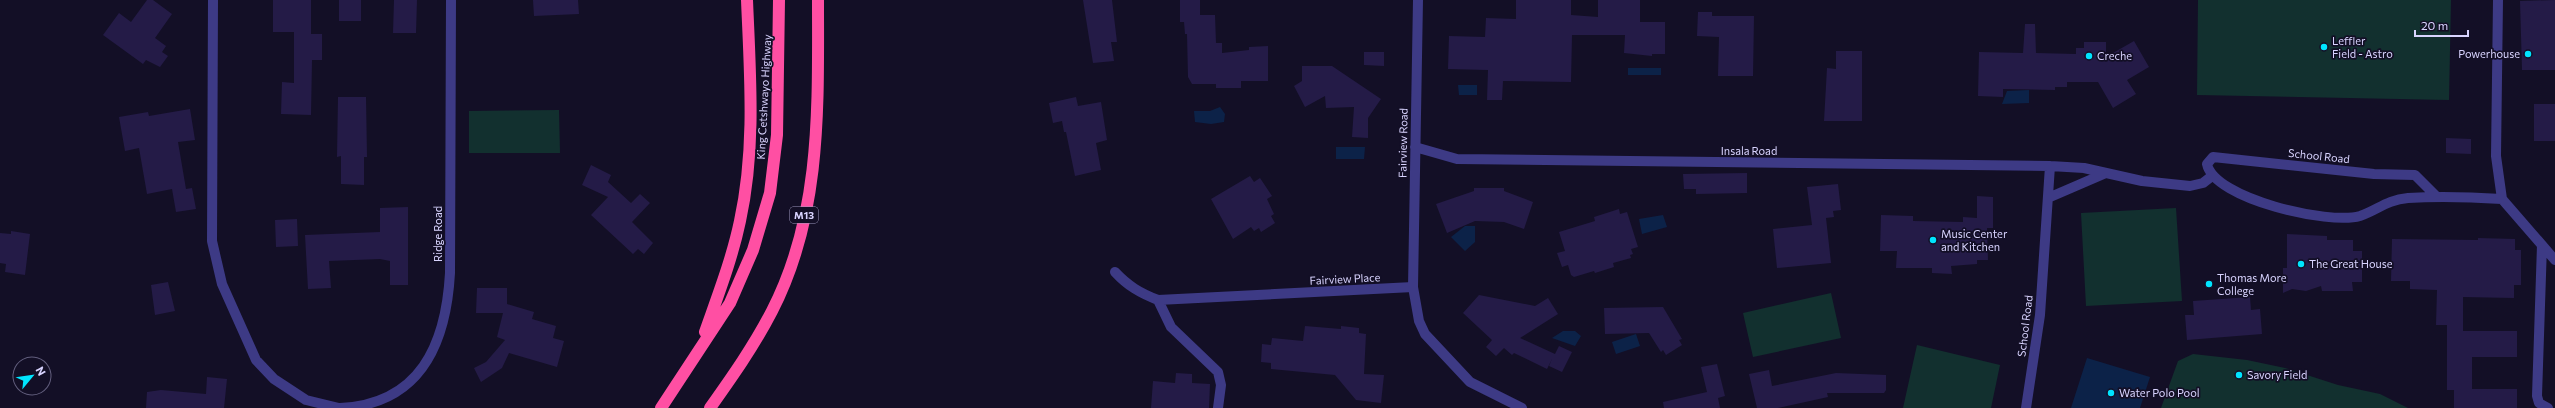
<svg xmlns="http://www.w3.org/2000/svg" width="2555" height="408" font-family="Commissioner,sans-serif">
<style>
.green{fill:#12302f}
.water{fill:#0c2248}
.building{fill:#241b47}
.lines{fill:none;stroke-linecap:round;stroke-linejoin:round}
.minor{stroke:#3d3a85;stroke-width:10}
.highway{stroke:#ff4fa3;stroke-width:12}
.poi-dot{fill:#00e5ff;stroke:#130f26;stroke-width:1.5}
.labels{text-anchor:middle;stroke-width:3.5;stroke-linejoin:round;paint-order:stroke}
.shield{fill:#130f26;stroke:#9e99be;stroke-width:1}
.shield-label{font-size:10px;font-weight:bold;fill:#d9d4ff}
.poi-label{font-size:11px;fill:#d9d4ff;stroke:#130f26;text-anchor:start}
.street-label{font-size:11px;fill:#d9d4ff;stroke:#130f26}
</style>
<rect width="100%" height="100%" fill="#130f26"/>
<path class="green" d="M2198,0H2451L2449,100L2197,95Z
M559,110L560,153H469V111Z
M2176,208L2182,301L2086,306L2081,213Z
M1831,293L1841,338L1753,357L1743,313Z
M1917,345L2000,365L1991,408H1903Z
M2193,354L2247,360L2285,368L2338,385L2380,394L2408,408H2161L2178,361Z"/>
<path class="water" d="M1628,68H1661V75H1628Z
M1458,85H1477V95H1459Z
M2029,90V103L2002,104L2007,91Z
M1220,107L1225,114L1224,122L1211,124L1195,122L1194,111H1210Z
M1336,147H1365L1364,159H1336Z
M1663,215L1667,227L1642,234L1639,219Z
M1465,226H1475V242L1465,251L1451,237Z
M1563,331H1575L1581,336L1575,346L1552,338Z
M1636,334L1640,346L1616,354L1612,342Z
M2087,358L2150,377L2140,408H2071Z"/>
<path class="building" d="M147,0H153L172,14L155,38L166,46L162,52L168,56L160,67L146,60L143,64L103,35L119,13L131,22Z
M273,0H311V34H322V60H312L311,115L281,114L282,82L294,83V32H273Z
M339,0H361V21H339Z
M394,0H417L416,33H393Z
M533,0H578L579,14L534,16Z
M1083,0H1112L1117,42H1111L1114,61L1093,63Z
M1180,0H1200V15H1215L1216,43H1222V53L1249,50V47L1268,46V81H1241V88H1216V84H1192L1188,77L1187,34H1185L1184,22H1180Z
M1516,0H1571V15L1598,17V0H1640V22H1665V54H1652V56L1624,53L1625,35H1572L1571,82L1503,81L1502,100H1487L1488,70L1448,69L1449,36L1485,37L1486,18L1516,19Z
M2555,0V70H2522L2520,1Z
M1698,12H1712V16H1754L1753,76H1718L1719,37L1697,36Z
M2025,24H2035L2036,53L2076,54V48H2084V42H2106V57L2134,41L2149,67L2127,80L2136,94L2113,108L2098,82H2067V87H2055V90L2003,89V97L1978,96L1979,52L2023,53Z
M1836,51H1862V121H1824L1827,68L1836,69Z
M1364,52H1384V66L1364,65Z
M1302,66H1332L1381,99L1368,118V138L1352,137L1354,107L1326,108L1325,96L1305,107L1294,86L1302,81Z
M338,97H366L367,157H364V185L341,184V156L337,157Z
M1076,97L1078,106L1101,102L1107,140L1096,143L1101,170L1075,176L1066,132H1064L1062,121L1053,123L1049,103Z
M2534,104H2555V141H2534Z
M190,109L195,140L178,142L186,189L192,188L196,209L176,212L172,189L147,194L139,148L125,151L119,117L148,112L149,116Z
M2446,138L2471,139V154L2446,153Z
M591,165L611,175L608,182L631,203L640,194L650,203L632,222L653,243L644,254L638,249L633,254L591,215L608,197L582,185Z
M1747,173V193L1696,194V189H1684L1683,174Z
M1250,176L1254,182L1260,178L1272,196L1267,199L1274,214L1271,216L1275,223L1261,232L1259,228L1254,231L1251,227L1233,239L1211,199Z
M1838,184L1841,210L1833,211L1834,217L1826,218L1831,263L1777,268L1773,229L1812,225L1807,187Z
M1474,188H1504V191L1533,202L1524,229L1504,222L1475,221L1447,233L1436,204L1474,191Z
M1977,196L1993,197V228H1987L1988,260H1977V264L1951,266L1952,274L1932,273V268H1896L1897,251H1880L1881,215L1913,216V221L1963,222V217L1977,218Z
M408,207V285H390V261L380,259L329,261L331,288L308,289L305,235L380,232V208Z
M1619,209L1620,214L1627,212L1638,247L1631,249L1633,254L1630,255L1631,258L1613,263L1614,267L1595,273L1594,271L1574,277L1571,275L1568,265L1562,267L1557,253L1565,251L1559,232L1595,221L1594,217Z
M297,219L298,246L276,247L275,220Z
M11,231L30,234L25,275L5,272L6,264L0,263V233L11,234Z
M2287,234L2327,236V240H2353V251H2362V282H2352L2353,291H2322L2321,286L2306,291L2292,289L2283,293V268H2287Z
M2478,238L2515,239V250H2521V285H2514V298L2463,297V331H2517V357H2472V389H2517V408H2454V390H2447V325H2436L2437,290L2410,289V281H2391L2392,239L2478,240Z
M168,282L175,311L155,315L151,285Z
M477,288H507V304L534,312L532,319L556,326L553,338L564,341L557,367L509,353L502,368L481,382L474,368L486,362L505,340L497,337L503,313H476Z
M1479,295L1535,306L1548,298L1558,314L1520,338L1555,354L1559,346L1572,352L1562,372L1549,366L1552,359L1547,369L1514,353L1512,355L1504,348L1496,356L1486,347L1492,340L1463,313Z
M2250,297L2251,310L2260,309L2262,334L2187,340L2185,315H2194L2193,301Z
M1663,307L1682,339L1679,340L1682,345L1666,355L1663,350L1661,352L1649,333L1605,334L1604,308Z
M1305,326L1341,329V326L1359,328V333L1366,334L1364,374L1384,375L1381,403L1356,400L1335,375L1271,369V363L1261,362L1262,344L1271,345L1272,338L1303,341Z
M1717,364L1725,396L1718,398L1720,408H1664L1663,402L1707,392L1701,367Z
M1769,370L1772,386L1836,373L1886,375V390L1884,393H1827L1828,397L1778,408H1757L1749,374Z
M1176,373L1192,374V383L1210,384L1209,408H1151L1153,381L1175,383Z
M207,377L227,379L224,408H146L147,392L161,390L206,394Z"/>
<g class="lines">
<path class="minor" d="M213,0L212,241L222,284L256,360L274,379L306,400L339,408
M2498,0L2496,156L2502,199L2555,260
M1415,147L1457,159L2050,166L2084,168L2142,181L2190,186L2203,183L2212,176
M2436,196L2415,175L2374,174L2213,157L2207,164C2214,199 2329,225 2360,216C2378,210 2386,200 2408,198C2440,196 2470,197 2502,199
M2048,198L2106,173
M2542,245L2537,396L2539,403L2548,408
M1115,272C1128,286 1140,293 1158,300L1413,287L1419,321L1425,334L1470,382L1522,408
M1413,287L1418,0
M1158,300L1171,327L1218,372L1221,385L1218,408
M340,408C420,404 446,345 450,273L451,0
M2026,408L2040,315L2050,166"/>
<path class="highway" d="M705,332C718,295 732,259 740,221C756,148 750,74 747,0
M661,408L730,303L753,250L770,193L777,135L779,0
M710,408C732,377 754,346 772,311C822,214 818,106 818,0"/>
</g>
<g class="poi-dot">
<circle cx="2324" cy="47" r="4"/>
<circle cx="2528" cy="54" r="4"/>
<circle cx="2089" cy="56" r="4"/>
<circle cx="1933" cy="240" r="4"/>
<circle cx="2301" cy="264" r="4"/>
<circle cx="2209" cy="284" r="4"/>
<circle cx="2239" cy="375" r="4"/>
<circle cx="2111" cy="393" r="4"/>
</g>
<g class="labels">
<rect class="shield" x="790" y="207" width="28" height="16" rx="3"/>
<g class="shield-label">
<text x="804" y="219">M13</text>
</g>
<g class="poi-label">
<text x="2332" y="45">Leffler<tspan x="2332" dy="13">Field - Astro</tspan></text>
<text x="2520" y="58" text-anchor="end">Powerhouse</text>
<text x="2097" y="60">Creche</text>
<text x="1941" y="238">Music Center<tspan x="1941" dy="13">and Kitchen</tspan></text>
<text x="2309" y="268">The Great House</text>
<text x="2217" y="282">Thomas More<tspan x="2217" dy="13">College</tspan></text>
<text x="2247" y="379">Savory Field</text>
<text x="2119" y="397">Water Polo Pool</text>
</g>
<g class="street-label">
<text transform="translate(764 97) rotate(-87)" y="4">King Cetshwayo Highway</text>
<text transform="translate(1403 143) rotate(-89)" y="4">Fairview Road</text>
<text x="1749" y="155">Insala Road</text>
<text transform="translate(2319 156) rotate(6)" y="4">School Road</text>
<text transform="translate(438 234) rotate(-90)" y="4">Ridge Road</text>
<text transform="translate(1345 279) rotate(-3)" y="4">Fairview Place</text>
<text transform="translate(2025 326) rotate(-83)" y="4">School Road</text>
</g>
</g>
<g transform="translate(32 376) rotate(61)"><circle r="19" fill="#130f26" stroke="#625e7d"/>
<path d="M0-3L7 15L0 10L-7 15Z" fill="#00e5ff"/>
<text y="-6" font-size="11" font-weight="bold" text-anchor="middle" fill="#d9d4ff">N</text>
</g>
<path d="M2415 30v6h53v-6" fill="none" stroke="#d9d4ff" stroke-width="2"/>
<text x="2421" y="30" font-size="12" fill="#d9d4ff" stroke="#130f26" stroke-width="3" paint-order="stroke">20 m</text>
</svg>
